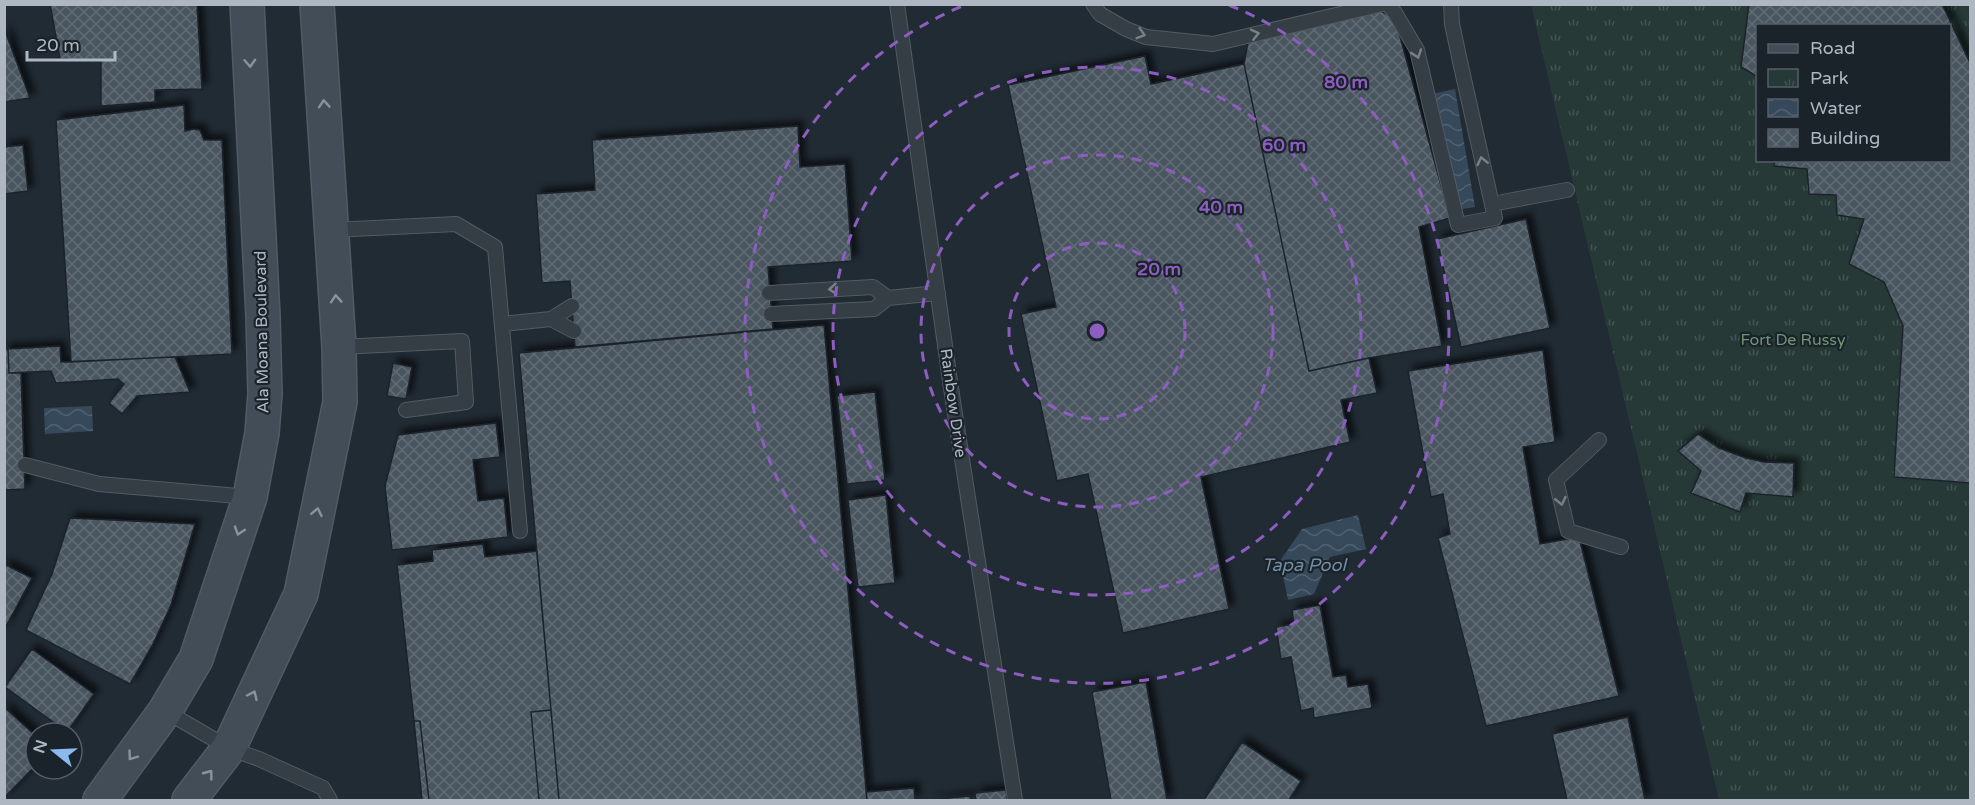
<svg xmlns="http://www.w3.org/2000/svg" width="1975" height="805" font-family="'Varela Round',sans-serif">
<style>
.park{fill:url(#park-tufts);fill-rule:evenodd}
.water{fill:url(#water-waves)}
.building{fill:url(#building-cross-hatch);stroke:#1c242c;stroke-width:1.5;filter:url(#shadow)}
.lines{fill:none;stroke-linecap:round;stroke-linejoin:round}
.lane-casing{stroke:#525b63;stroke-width:16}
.secondary-casing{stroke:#525b63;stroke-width:36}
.lane{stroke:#353d45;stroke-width:14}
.secondary{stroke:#434d58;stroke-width:33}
.oneway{stroke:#78818a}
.oneway2{stroke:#89939d}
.ring{fill:none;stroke:#8d5dc0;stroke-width:3;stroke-dasharray:10 8}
.labels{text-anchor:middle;stroke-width:4.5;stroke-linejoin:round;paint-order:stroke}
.street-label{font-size:16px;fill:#afb8c2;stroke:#1a222a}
.park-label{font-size:16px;fill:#709675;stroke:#1a222a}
.water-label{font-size:18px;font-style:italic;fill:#728ca3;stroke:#1a222a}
.centre{fill:#8d5dc0;stroke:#1a222a;stroke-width:3}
.ring-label{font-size:18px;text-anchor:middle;font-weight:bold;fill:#8d5dc0;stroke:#1a222a;stroke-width:4.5;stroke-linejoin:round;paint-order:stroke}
</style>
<defs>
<pattern id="park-tufts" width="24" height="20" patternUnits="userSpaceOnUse" patternTransform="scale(1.5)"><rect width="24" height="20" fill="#263937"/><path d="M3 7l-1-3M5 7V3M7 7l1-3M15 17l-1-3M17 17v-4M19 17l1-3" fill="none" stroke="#435452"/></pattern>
<pattern id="water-waves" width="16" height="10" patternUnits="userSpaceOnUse" patternTransform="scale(1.5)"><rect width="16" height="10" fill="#36495a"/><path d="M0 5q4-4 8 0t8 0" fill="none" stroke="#516170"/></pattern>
<pattern id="building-cross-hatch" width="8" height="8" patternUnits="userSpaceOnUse" patternTransform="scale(1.5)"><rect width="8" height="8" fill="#4a5660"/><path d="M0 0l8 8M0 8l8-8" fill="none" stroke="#626c75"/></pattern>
<filter id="shadow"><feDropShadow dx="5.5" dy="-5.5" stdDeviation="3" flood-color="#0009"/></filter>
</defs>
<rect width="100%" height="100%" fill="#212b34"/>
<path class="park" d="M1531,5H1970V800H1719ZM1758,26H1950V160H1758Z"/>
<path class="water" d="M1455,89L1475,207L1444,212L1422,96Z
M92,406L93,431L45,434L44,408Z
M1358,515L1366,549L1330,557L1314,594L1288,600L1280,561L1302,529Z"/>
<path class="building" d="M50,4H197L202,89L155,90V102L101,106V61L60,59Z
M1749,4H1942L1970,63V483L1894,477L1903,326L1884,282L1849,264L1864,219L1837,215L1836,195L1809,194L1807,169L1774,166L1775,160H1950V26H1758V77L1741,67Z
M1376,9L1389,15L1399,33L1450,218L1419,227L1442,346L1369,358L1309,371L1244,64L1248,42Z
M4,32L7,36L30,98L4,102Z
M1145,56L1151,84L1244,64L1309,371L1369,358L1377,393L1341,400L1350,442L1201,477L1229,609L1123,633L1088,474L1057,481L1021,314L1056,307L1008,85Z
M184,105L185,131L194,129L200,130L204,140H222L232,354L71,362L56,120Z
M798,126L800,167L845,164L852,261L768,267L773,329L575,347L570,281L542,283L536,194L595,190L592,140Z
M23,145L28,191L4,194V147Z
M1526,219L1550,328L1461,347L1437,239Z
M824,325L867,800H559L519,353Z
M60,346L61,362L175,357L190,392L137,396L122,414L109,403L124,384L118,379L56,383L51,371L9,373L8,349Z
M4,349H8L9,373H21L25,489L4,490Z
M1543,350L1555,442L1523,447L1540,544L1579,537L1619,696L1486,726L1438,538L1450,534L1443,494L1431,497L1408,371Z
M393,363L412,367L406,399L387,396Z
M875,392L885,480L847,484L837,396Z
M496,423L500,457L473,460L478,501L504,498L508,537L392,550L385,486L398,435Z
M1698,434L1719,448L1746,458L1764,462L1794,463L1793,497L1746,493L1740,512L1691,493L1701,471L1678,451Z
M886,495L895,583L858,587L848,500Z
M70,518L195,524L171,605L153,644L130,684L26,630L52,574Z
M483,544L485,557L537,551L551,710L531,712L539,800H429L420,721H414L397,565L433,561L432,550Z
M4,564L32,578L4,630Z
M1320,605L1333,677L1346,675L1348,687L1368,684L1372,708L1314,718L1313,708L1301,711L1291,657L1281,659L1276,627L1294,624L1292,610Z
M32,649L94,694L67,732L5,687Z
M1146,682L1167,800H1111L1092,692Z
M4,707L36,736V765L4,798Z
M551,710L559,800H539L531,712Z
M1628,717L1645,800H1567L1552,734Z
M414,721H420L429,800H422Z
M1242,742L1301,781L1289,800H1204Z
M914,788L915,800H867L866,792Z
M1006,790L1007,800H976L975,793Z
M970,796L971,800H930Z"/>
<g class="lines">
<defs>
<path id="lane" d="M897,4L951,388L1015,800
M1093,4L1100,14L1126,29L1146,37L1213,44L1383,4
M1388,4L1395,13L1417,50L1458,225L1495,218L1461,66L1452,24L1451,4
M1502,202L1567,190
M332,230L456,224L495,247L520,531
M769,293L873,287L888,298
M771,314L874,309L888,298L938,293
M551,319L572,306
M502,324L551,319L574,331
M339,347L462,341L466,402L406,410
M1599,440L1556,480L1568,531L1621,547
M25,465L99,484L250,497
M165,711L229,748L259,759L323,788L330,800"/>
<path id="secondary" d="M100,800L165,711L196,659L250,497L262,433L265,394L263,316L247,4
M189,800L229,748L301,594L340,402L339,347L317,4"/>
</defs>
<use href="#lane" class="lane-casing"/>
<use href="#secondary" class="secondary-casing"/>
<use href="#lane" class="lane"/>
<use href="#secondary" class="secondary"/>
</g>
<defs><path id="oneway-chevron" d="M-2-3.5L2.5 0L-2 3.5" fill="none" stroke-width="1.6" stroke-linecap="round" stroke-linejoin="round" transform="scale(1.5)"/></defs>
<g class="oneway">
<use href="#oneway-chevron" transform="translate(1141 34) rotate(17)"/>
<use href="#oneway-chevron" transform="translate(1255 34) rotate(-13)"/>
<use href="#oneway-chevron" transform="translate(1417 54) rotate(71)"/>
<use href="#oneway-chevron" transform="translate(1482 161) rotate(-103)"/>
<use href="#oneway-chevron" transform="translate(833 289) rotate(176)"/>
<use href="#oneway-chevron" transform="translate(1561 501) rotate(77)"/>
</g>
<g class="oneway2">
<use href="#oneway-chevron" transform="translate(250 63) rotate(87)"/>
<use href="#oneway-chevron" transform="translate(324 104) rotate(-94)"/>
<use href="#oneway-chevron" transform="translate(336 299) rotate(-94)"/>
<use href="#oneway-chevron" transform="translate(317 512) rotate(-78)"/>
<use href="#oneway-chevron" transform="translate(239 531) rotate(108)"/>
<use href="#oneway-chevron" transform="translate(253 695) rotate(-65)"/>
<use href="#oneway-chevron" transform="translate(132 756) rotate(126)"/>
<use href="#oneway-chevron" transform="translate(209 774) rotate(-53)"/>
</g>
<g class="ring">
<circle cx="1097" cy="331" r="88"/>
<circle cx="1097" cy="331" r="176"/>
<circle cx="1097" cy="331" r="264"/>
<path d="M1229 5A352 352 0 1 1 965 5"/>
</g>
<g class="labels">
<g class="street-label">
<text transform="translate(261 332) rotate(-91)" y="6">Ala Moana Boulevard</text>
<text transform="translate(954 403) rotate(82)" y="6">Rainbow Drive</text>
</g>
<g class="park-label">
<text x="1793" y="345">Fort De Russy</text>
</g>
<g class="water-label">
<text x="1304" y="571">Tapa Pool</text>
</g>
</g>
<circle cx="1097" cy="331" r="9" class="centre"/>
<g class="ring-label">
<text x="1346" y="88">80 m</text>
<text x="1284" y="151">60 m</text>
<text x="1221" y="213">40 m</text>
<text x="1159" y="275">20 m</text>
</g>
<rect width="1975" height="805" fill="none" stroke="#afb8c2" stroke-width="12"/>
<rect x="1756" y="24" width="195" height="138" fill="#1a222a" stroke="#565e67" stroke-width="1.5"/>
<rect x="1768" y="44" width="30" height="9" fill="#434d58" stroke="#565e67" stroke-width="1.5"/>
<text x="1810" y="54" font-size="18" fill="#afb8c2">Road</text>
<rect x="1768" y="69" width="30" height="18" fill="url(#park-tufts)" stroke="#565e67" stroke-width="1.5"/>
<text x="1810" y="84" font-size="18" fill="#afb8c2">Park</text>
<rect x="1768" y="99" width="30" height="18" fill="url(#water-waves)" stroke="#565e67" stroke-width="1.5"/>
<text x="1810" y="114" font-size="18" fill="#afb8c2">Water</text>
<rect x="1768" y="129" width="30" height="18" fill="url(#building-cross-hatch)" stroke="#565e67" stroke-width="1.5"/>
<text x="1810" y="144" font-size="18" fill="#afb8c2">Building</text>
<g transform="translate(54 751) rotate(288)"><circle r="28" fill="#1a222a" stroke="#565e67" stroke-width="1.5"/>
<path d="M0-4.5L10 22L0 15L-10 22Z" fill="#89b9ed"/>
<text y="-9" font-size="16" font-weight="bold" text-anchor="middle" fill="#afb8c2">N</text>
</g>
<path d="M27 51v9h88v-9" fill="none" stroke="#afb8c2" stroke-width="3"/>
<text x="36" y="51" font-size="18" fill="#afb8c2" stroke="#1a222a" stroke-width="4.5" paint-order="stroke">20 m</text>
</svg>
